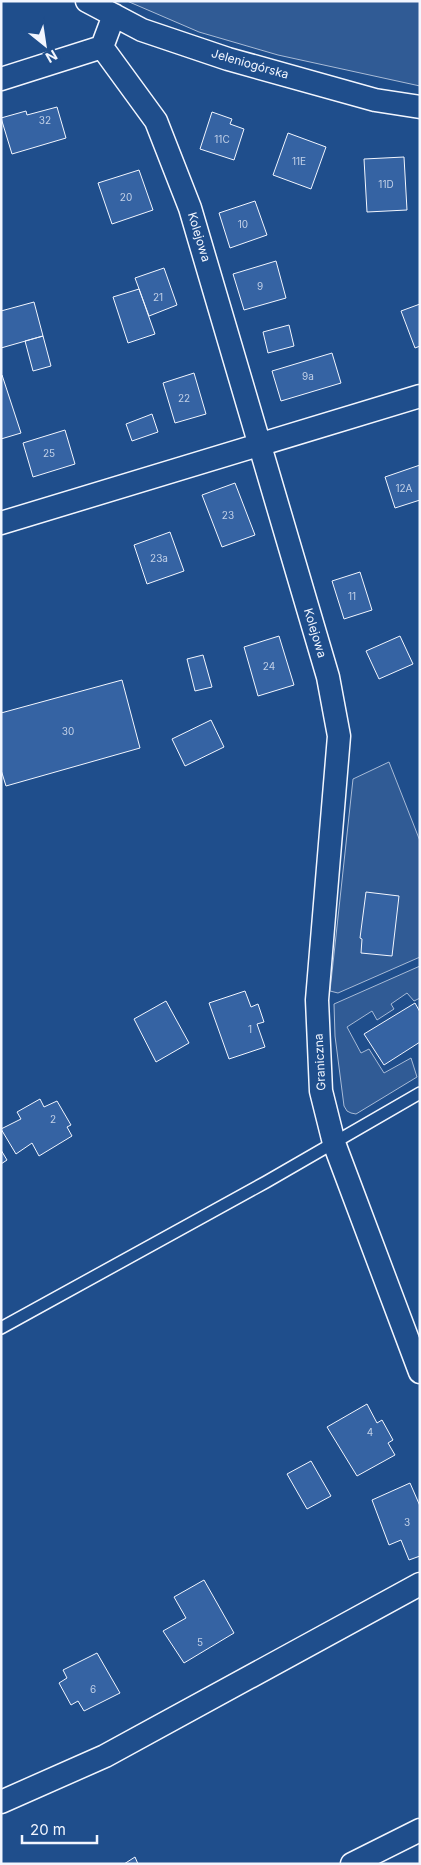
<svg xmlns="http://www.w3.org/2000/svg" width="421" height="1865" font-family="Inter,sans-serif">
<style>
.built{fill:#305b95;stroke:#a8bbd7}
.building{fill:#3563a3;stroke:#f2f6ff}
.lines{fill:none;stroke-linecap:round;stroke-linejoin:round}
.lane-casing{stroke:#f2f6ff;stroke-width:14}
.street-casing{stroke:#f2f6ff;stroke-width:25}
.lane{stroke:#1f4e8c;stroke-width:11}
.street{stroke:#1f4e8c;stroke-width:22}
.labels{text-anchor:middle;stroke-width:4;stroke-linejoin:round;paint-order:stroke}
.number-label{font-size:10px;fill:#c3d1e8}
.street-label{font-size:12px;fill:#f2f6ff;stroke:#1f4e8c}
</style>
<rect width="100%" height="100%" fill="#1f4e8c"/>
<path class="built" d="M127,1H420V86L278,55L199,32Z
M389,762L420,841V957L338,993L330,991L353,779Z
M420,966V998L414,1001L407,993L391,1004L394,1009L377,1020L372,1011L347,1027L361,1053L369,1049L384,1073L411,1058L417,1077L356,1114L351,1113L347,1111L344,1106L335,1036L334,1004Z"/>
<path class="building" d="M57,107L66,138L12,154L1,118L26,111L27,115Z
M212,112L232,119L230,124L244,129L234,160L200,149Z
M288,133L326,147L311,189L273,175Z
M404,157L407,210L367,212L364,159Z
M139,170L153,210L112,224L98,183Z
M255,201L267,235L230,248L219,213Z
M276,261L286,298L244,310L233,274Z
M164,268L177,305L149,316L135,278Z
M139,289L155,334L128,343L113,297Z
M34,302L43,336L1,348V311Z
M420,304V346L415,348L401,311Z
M289,325L294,346L268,353L263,332Z
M43,336L51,366L33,371L25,341Z
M332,353L341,383L281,401L272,371Z
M194,373L206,414L175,423L163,383Z
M2,375L21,433L1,439V376Z
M152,414L158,432L132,441L126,424Z
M65,430L75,464L33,477L23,443Z
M420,465V500L395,508L385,477Z
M235,483L255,535L222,547L202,495Z
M170,532L184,571L147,584L134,545Z
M360,572L372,610L344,619L332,581Z
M279,636L294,685L258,696L244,647Z
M400,636L413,664L379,679L366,651Z
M203,655L212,687L195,691L187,659Z
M122,680L140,748L6,786L1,770V713Z
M211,720L224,747L185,766L172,739Z
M366,892L399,896L392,956L361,953L362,939L360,938Z
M245,991L251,1007L258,1004L264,1022L257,1024L265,1047L229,1059L209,1003Z
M166,1001L189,1043L156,1062L134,1019Z
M415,1003L420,1012V1042L384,1065L364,1034Z
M40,1099L44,1107L57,1101L71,1125L67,1127L72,1136L39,1156L32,1143L16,1154L1,1129L21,1119L17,1112Z
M1,1150L7,1160L1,1164Z
M367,1404L377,1423L382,1420L393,1440L388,1443L395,1455L357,1476L327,1427Z
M311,1461L331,1496L307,1509L287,1474Z
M410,1483L420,1506V1556L409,1560L401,1540L389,1545L372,1500Z
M204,1580L234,1633L184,1663L163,1631L186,1618L174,1597Z
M97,1653L120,1693L84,1711L78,1701L71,1705L59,1683L67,1678L63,1670Z
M135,1857L138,1864H124Z"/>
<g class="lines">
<defs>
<path id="lane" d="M1,1328L266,1182L420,1093"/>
<path id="street" d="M87,1L142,30L228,59L375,100L420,107
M114,15L102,47L156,121L190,208L328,677L339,736L317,1000L321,1091L334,1143L420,1372
M1,79L102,47
M1,523L420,396
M1,1802L105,1756L420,1584
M352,1864L420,1830"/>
</defs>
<use href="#lane" class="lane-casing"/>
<use href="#street" class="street-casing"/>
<use href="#lane" class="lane"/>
<use href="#street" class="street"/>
</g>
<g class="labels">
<g class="number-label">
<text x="45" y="124">32</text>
<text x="222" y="143">11C</text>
<text x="299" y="165">11E</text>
<text x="386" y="188">11D</text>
<text x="126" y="201">20</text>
<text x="243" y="228">10</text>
<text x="260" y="290">9</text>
<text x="158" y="301">21</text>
<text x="308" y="380">9a</text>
<text x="184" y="402">22</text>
<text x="49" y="457">25</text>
<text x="404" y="492">12A</text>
<text x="228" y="519">23</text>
<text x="159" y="562">23a</text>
<text x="352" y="600">11</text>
<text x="269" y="670">24</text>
<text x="68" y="735">30</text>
<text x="250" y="1033">1</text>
<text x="53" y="1123">2</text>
<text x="370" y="1436">4</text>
<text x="407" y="1526">3</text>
<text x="200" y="1646">5</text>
<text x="93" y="1693">6</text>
</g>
<g class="street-label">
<text transform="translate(250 64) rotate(16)" y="4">Jeleniogórska</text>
<text transform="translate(199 237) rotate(73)" y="4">Kolejowa</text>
<text transform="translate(315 633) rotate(73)" y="4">Kolejowa</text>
<text transform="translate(320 1062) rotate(-93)" y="4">Graniczna</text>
</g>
</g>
<rect width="421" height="1865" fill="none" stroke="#f2f6ff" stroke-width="5"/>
<g transform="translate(45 45) rotate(150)" stroke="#1f4e8c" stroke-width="4" paint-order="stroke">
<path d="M0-4L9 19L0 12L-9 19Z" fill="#f2f6ff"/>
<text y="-8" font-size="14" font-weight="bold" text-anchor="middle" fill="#f2f6ff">N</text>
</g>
<path d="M22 1835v8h75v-8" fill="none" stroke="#f2f6ff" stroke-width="2.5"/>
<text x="30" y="1835" font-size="15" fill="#f2f6ff" stroke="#1f4e8c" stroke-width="4" paint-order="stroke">20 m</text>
</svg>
